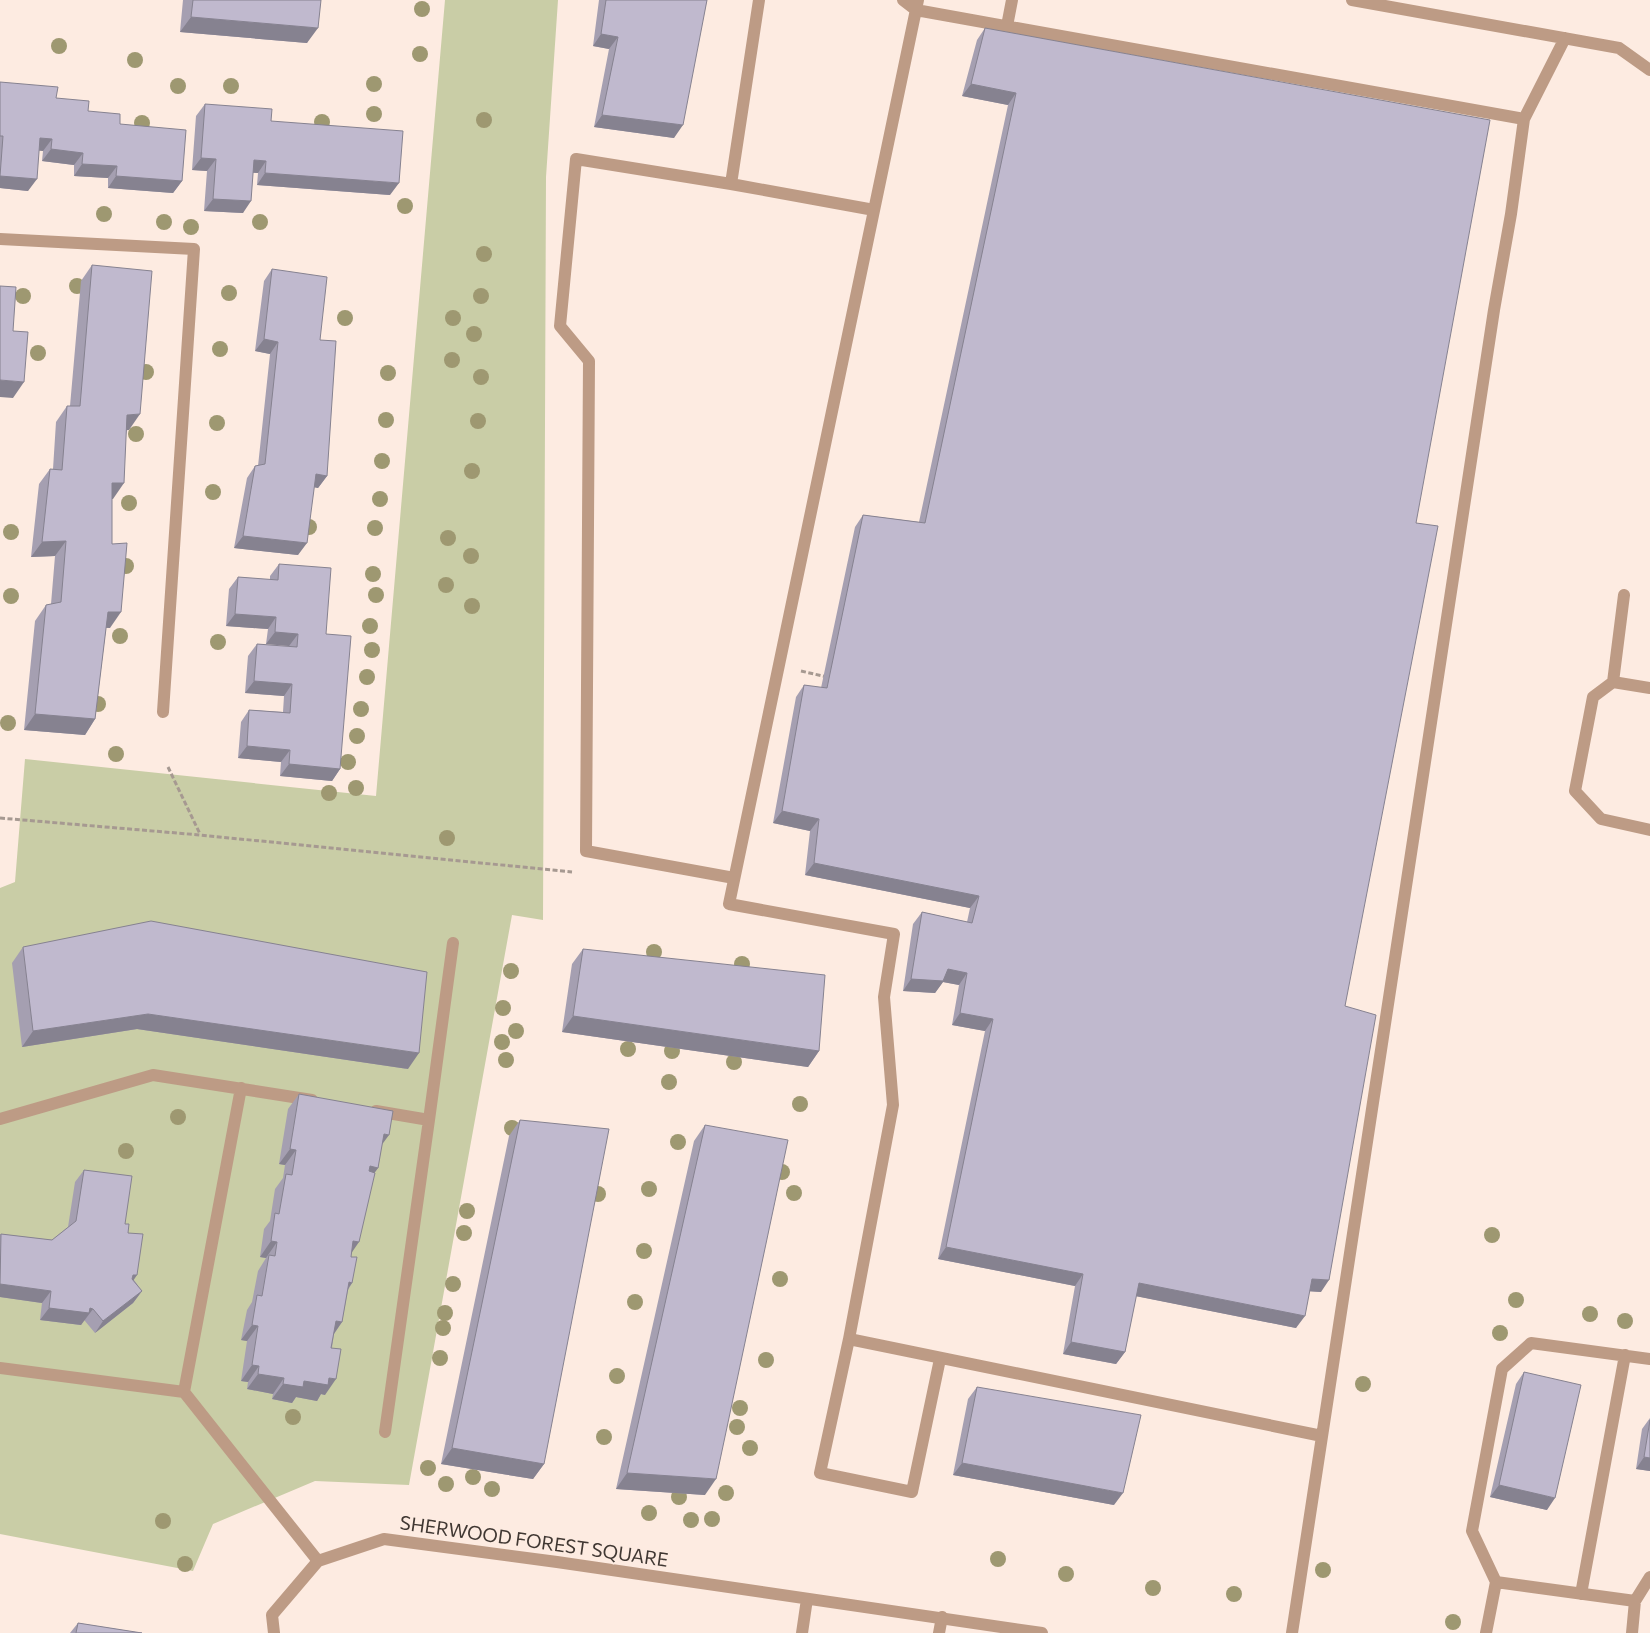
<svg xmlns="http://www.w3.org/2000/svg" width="1650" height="1633" font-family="Commissioner,sans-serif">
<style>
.grass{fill:#c9cda6}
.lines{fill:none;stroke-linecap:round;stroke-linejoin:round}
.path{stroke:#a69991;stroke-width:3;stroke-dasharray:5 2.5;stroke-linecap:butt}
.service{stroke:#bd9b85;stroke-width:12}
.minor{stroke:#bd9b85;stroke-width:12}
.tree{fill:#9e9871}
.wall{fill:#a59fb1}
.shaded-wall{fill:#868290}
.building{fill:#c0b9ce;stroke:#868290}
.labels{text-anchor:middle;stroke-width:4;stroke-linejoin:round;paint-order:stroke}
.street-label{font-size:19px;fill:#413833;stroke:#fdebe1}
</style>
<rect width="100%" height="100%" fill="#fdebe1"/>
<path class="grass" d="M445,0H558L546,177L543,920L512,915L409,1485L315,1481L213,1524L193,1571L0,1534V888L15,882L25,759L376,796Z"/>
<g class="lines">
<path class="path" d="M801,671L827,677
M168,767L200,834
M0,818L200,835L572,872"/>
<path class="service" d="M903,0L916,10L1524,119L1511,214L1494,310L1292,1633
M918,0L729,904L894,934L884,997L893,1105L849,1339L1322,1436
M1352,0L1619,48L1650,70
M1007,26L1012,0
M1524,119L1565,38
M731,184L874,210
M0,239L194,249L163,712
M1624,595L1613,682L1650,688
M1613,682L1593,697L1575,791L1601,819L1650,830
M734,878L586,851L589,361L560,326L576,159L731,184L759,0
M376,1111L429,1120L453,943
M0,1119L153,1075L312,1100
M849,1339L820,1473L912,1492L940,1359
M0,1368L184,1392L241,1088
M184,1392L318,1561
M385,1432L429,1120
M1496,1582L1472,1531L1502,1369L1531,1343L1650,1359
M1581,1594L1625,1355
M939,1633L942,1617
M1486,1633L1496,1582L1635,1601
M1632,1633L1635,1601L1650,1577"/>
<path class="minor" d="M274,1633L272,1615L318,1561L384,1539L557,1562L1042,1633
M802,1633L807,1599"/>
</g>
<g class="tree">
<circle cx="422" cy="9" r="8"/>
<circle cx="59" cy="46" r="8"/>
<circle cx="420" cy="54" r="8"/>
<circle cx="135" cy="60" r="8"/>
<circle cx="374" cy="84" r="8"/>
<circle cx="178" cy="86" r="8"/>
<circle cx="231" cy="86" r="8"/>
<circle cx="374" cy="114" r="8"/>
<circle cx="484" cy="120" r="8"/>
<circle cx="322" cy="122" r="8"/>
<circle cx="142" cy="123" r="8"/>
<circle cx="405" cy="206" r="8"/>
<circle cx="104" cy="214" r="8"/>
<circle cx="164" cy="222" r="8"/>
<circle cx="260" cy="222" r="8"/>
<circle cx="191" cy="227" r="8"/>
<circle cx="484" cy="254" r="8"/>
<circle cx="77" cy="286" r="8"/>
<circle cx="229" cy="293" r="8"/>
<circle cx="23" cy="296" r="8"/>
<circle cx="481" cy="296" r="8"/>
<circle cx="345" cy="318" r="8"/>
<circle cx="453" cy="318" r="8"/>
<circle cx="474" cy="334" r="8"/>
<circle cx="220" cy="349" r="8"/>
<circle cx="38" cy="353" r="8"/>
<circle cx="452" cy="360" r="8"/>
<circle cx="146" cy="372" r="8"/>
<circle cx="388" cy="373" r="8"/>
<circle cx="481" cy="377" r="8"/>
<circle cx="386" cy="420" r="8"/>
<circle cx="478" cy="421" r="8"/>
<circle cx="217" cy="423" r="8"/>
<circle cx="136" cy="434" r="8"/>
<circle cx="382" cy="461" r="8"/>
<circle cx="472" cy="471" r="8"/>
<circle cx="213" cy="492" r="8"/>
<circle cx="380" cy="499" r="8"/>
<circle cx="129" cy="503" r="8"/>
<circle cx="309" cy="527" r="8"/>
<circle cx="375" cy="528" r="8"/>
<circle cx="11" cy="532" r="8"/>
<circle cx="448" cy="538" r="8"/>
<circle cx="471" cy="556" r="8"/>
<circle cx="126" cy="566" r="8"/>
<circle cx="373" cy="574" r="8"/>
<circle cx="446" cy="585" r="8"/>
<circle cx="376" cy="595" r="8"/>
<circle cx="11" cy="596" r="8"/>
<circle cx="472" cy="606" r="8"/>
<circle cx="370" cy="626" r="8"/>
<circle cx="120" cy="636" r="8"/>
<circle cx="218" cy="642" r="8"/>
<circle cx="372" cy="650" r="8"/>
<circle cx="367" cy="677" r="8"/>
<circle cx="98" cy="704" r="8"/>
<circle cx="361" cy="709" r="8"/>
<circle cx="8" cy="723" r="8"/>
<circle cx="357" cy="736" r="8"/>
<circle cx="116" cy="754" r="8"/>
<circle cx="348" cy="762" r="8"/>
<circle cx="356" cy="788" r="8"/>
<circle cx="329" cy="793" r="8"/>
<circle cx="447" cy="838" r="8"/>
<circle cx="654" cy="952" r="8"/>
<circle cx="742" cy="964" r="8"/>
<circle cx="511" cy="971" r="8"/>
<circle cx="503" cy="1008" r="8"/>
<circle cx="516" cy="1031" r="8"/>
<circle cx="502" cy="1042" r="8"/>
<circle cx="628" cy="1049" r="8"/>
<circle cx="672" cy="1051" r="8"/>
<circle cx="506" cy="1060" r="8"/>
<circle cx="734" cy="1062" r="8"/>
<circle cx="669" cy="1082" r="8"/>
<circle cx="800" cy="1104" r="8"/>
<circle cx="178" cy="1117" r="8"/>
<circle cx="512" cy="1128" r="8"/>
<circle cx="678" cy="1142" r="8"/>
<circle cx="126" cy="1151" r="8"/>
<circle cx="782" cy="1172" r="8"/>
<circle cx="649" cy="1189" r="8"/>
<circle cx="794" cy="1193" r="8"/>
<circle cx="598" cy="1194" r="8"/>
<circle cx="467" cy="1211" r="8"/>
<circle cx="464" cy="1233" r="8"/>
<circle cx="1492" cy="1235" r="8"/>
<circle cx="644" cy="1251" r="8"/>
<circle cx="780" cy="1279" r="8"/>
<circle cx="453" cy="1284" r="8"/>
<circle cx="1516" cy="1300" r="8"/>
<circle cx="635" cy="1302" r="8"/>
<circle cx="445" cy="1313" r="8"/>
<circle cx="1590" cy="1314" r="8"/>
<circle cx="1625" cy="1321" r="8"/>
<circle cx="443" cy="1328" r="8"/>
<circle cx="1500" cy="1333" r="8"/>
<circle cx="440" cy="1358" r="8"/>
<circle cx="766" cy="1360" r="8"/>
<circle cx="617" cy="1376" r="8"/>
<circle cx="1363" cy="1384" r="8"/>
<circle cx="740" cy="1408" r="8"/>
<circle cx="293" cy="1417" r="8"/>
<circle cx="737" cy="1427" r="8"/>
<circle cx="604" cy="1437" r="8"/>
<circle cx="750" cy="1448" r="8"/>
<circle cx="428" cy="1468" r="8"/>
<circle cx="473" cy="1477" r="8"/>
<circle cx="446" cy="1484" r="8"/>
<circle cx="492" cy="1489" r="8"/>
<circle cx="726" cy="1493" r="8"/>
<circle cx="679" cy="1497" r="8"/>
<circle cx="649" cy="1513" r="8"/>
<circle cx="712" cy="1519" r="8"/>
<circle cx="691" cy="1520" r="8"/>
<circle cx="163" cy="1521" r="8"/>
<circle cx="998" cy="1559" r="8"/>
<circle cx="185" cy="1564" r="8"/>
<circle cx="1323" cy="1570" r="8"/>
<circle cx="1066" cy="1574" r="8"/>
<circle cx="1153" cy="1588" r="8"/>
<circle cx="1234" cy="1594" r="8"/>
<circle cx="1453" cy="1622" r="8"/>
</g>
<path class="wall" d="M183,0H321L307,43L180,32Z
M599,0H707L674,138L594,127L609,49L593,46Z
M985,28L1416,523L1345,1006L1321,1292L1309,1291L1296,1328L1136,1296L1125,1352L1116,1364L1063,1354L1075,1286L938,1259L985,1031L952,1025L959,985L943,982L935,993L903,991L913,924L922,912L967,922L970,908L805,875L810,831L773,823L796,697L804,685L821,688L855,527L863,515L919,522L1008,105L962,96L977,40Z
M0,82L56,98L120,124L182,181L173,193L108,188V178L74,176V165L42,161L43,151L39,150L28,191L0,188Z
M205,104L271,121L390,195L257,185L258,173H253L243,213L204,211L207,171L192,170L196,116Z
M92,265L129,430H127L112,499L110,628H106L95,719L85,735L24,730L35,621L46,605L51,604L55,556L31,557L39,484L50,469H53L56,422L67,406H70L81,281Z
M272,269L320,340L327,476L318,488L314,487L298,555L234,548L247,478L255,466H258L270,354L255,351L264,281Z
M279,564L326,634L340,769L332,781L280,776L281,762L238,758L241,722L249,710L283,712L284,696L245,693L248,656L257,644L289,647V646L266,644L268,629L226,626L229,589L238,577L270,580V576Z
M23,947L408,1069L137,1029L22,1047L12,963Z
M583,949L819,1051L808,1067L562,1032L572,964Z
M299,1094L382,1144L378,1168L375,1172L351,1254L352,1283L348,1290L342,1322L334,1334L325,1395L321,1394L317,1401L296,1397L292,1403L272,1399L273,1394L247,1389L248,1382L241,1381L247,1341L241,1340L247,1310L252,1302L258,1271L266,1258L260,1257L264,1229L270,1221L275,1189L283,1178L285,1165L279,1164L288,1109Z
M520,1120L544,1464L533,1479L441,1464L509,1136Z
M705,1125V1495L616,1489L694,1141Z
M84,1170L125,1224L128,1233L134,1280L142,1291L133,1303L95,1333L85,1321L84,1320L81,1325L40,1320L42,1303L0,1297V1234H1L52,1240L68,1227L75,1182Z
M1524,1372L1547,1510L1490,1497L1516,1384Z
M977,1387L1114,1505L953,1475L968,1399Z
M1650,1418V1471L1636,1469L1642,1429Z
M78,1623L142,1633H70Z"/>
<path class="shaded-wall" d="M191,17L318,28L307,43L180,32Z
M601,34L618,37L609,49L593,46Z
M971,84L1016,93L1008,105L962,96Z
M602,115L683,125L674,138L594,127Z
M40,138L52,139L43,151L32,150Z
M51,149L83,153L74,165L42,161Z
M201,158L216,159L207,171L192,170Z
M254,160L266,161L258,173L245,172Z
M82,164L117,166L108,178L74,176Z
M265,173L399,183L390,195L257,185Z
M0,176L37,179L28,191L0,188Z
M116,176L182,181L173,193L108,188Z
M213,199L251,201L243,213L204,211Z
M264,339L278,342L270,354L255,351Z
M0,380L24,382L13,398L0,397Z
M140,414L129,430L117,431L127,415Z
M316,474L327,476L318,488L308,486Z
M112,483H124L113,499H101Z
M243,536L307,543L298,555L234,548Z
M66,541L55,556L31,557L42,542Z
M108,612H121L110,628L97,627Z
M235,614L276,617L268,629L226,626Z
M275,632L298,634L289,646L266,644Z
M254,681L292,684L284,696L245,693Z
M35,714L95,719L85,735L24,730Z
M247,746L290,750L281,762L238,758Z
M289,764L340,769L332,781L280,776Z
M782,811L819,819L810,831L773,823Z
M814,863L979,896L970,908L805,875Z
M948,969L967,973L959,985L943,982L935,993L903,991L911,979Z
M960,1013L993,1019L985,1031L952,1025Z
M148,1014L419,1053L408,1069L137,1029L22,1047L33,1031Z
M573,1016L819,1051L808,1067L562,1032Z
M384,1134L389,1135L378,1150Z
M290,1149L296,1150L285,1165L279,1164Z
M370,1166L378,1168L367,1183Z
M271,1241L277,1242L266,1258L260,1257Z
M353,1241L359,1242L348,1258Z
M946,1247L1083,1274L1075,1286L938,1259Z
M133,1275H137L129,1287Z
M1312,1279L1329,1280L1321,1292L1304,1291Z
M349,1282L352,1283L341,1299Z
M1139,1283L1305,1316L1296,1328L1130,1295Z
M0,1284L51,1291L42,1303L0,1297Z
M142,1291L133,1303L95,1333L103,1321Z
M49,1308H90L93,1309L81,1325L40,1320Z
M336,1321L342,1322L331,1338Z
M252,1325L258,1326L247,1341L241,1340Z
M1071,1342L1125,1352L1116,1364L1063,1354Z
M252,1365L259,1366L248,1382L241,1381Z
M258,1374L284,1378L273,1394L247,1389Z
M329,1378L336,1379L325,1395L321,1394L317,1401L296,1397L292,1403L272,1399L283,1384Z
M452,1448L544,1464L533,1479L441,1464Z
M1644,1457L1650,1458V1471L1636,1469Z
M962,1463L1123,1493L1114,1505L953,1475Z
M627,1473L716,1479L705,1495L616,1489Z
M1499,1485L1555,1498L1547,1510L1490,1497Z"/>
<path class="building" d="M193,0H321L318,28L191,17Z
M606,0H707L683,125L602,115L618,37L601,34Z
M985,28L1490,120L1416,523L1438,526L1345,1006L1376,1015L1329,1280L1312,1279L1305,1316L1139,1283L1125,1352L1071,1342L1083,1274L946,1247L993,1019L960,1013L967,973L948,969L943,981L911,979L922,912L972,923L979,896L814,863L819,819L782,811L804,685L827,688L863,515L925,523L1016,93L971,84Z
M0,82L58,87L56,98L89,101L88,111L120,114V124L186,130L182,181L116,176L117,166L82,164L83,153L51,149L52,139L40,138L37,179L0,176L3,136H0Z
M205,104L272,109L271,121L403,131L399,183L265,173L266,161L254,160L251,201L213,199L216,159L201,158Z
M92,265L152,271L140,414L127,415L124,483H112V544L127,543L121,612H108L95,719L35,714L46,605L61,602L66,541L42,542L50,469L62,470L67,406H80Z
M272,269L327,277L320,340L336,341L327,476L316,474L307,543L243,536L255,466L265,464L278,342L264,339Z
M0,286L16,287L13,331L28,332L24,382L0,380Z
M279,564L331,568L326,634L351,636L340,769L289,764L290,750L247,746L249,710L290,713L292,684L254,681L257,644L297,647L298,634L275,632L276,617L235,614L238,577L278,580Z
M151,921L427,972L419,1053L148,1014L33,1031L23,947Z
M583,949L825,975L819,1051L573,1016Z
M299,1094L393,1111L389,1135L384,1134L378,1168L370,1166L369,1171L375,1173L359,1242L353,1241L351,1257H357L352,1283L349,1282L342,1322L336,1321L331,1348L341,1349L336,1379L329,1378L328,1385L304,1381L303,1387L283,1384L284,1378L258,1374L259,1366L252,1365L258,1326L252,1325L257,1295L262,1296L269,1255L275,1256L277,1242L271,1241L275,1213L279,1214L286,1174L292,1175L296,1150L290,1149Z
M520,1120L609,1129L544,1464L452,1448Z
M705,1125L788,1140L716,1479L627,1473Z
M84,1170L132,1176L125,1224H129L128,1233L143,1234L137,1275H133L132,1279L142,1291L103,1321L93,1309L90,1308L89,1313L49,1308L51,1291L0,1284L1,1234L52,1240L76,1221Z
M1524,1372L1581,1385L1555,1498L1499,1485Z
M977,1387L1141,1415L1123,1493L962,1463Z
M1650,1420V1458L1644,1457Z
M78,1623L142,1633H76Z"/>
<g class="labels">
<g class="street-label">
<text transform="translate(534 1541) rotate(8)" y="7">SHERWOOD FOREST SQUARE</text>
</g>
</g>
</svg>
